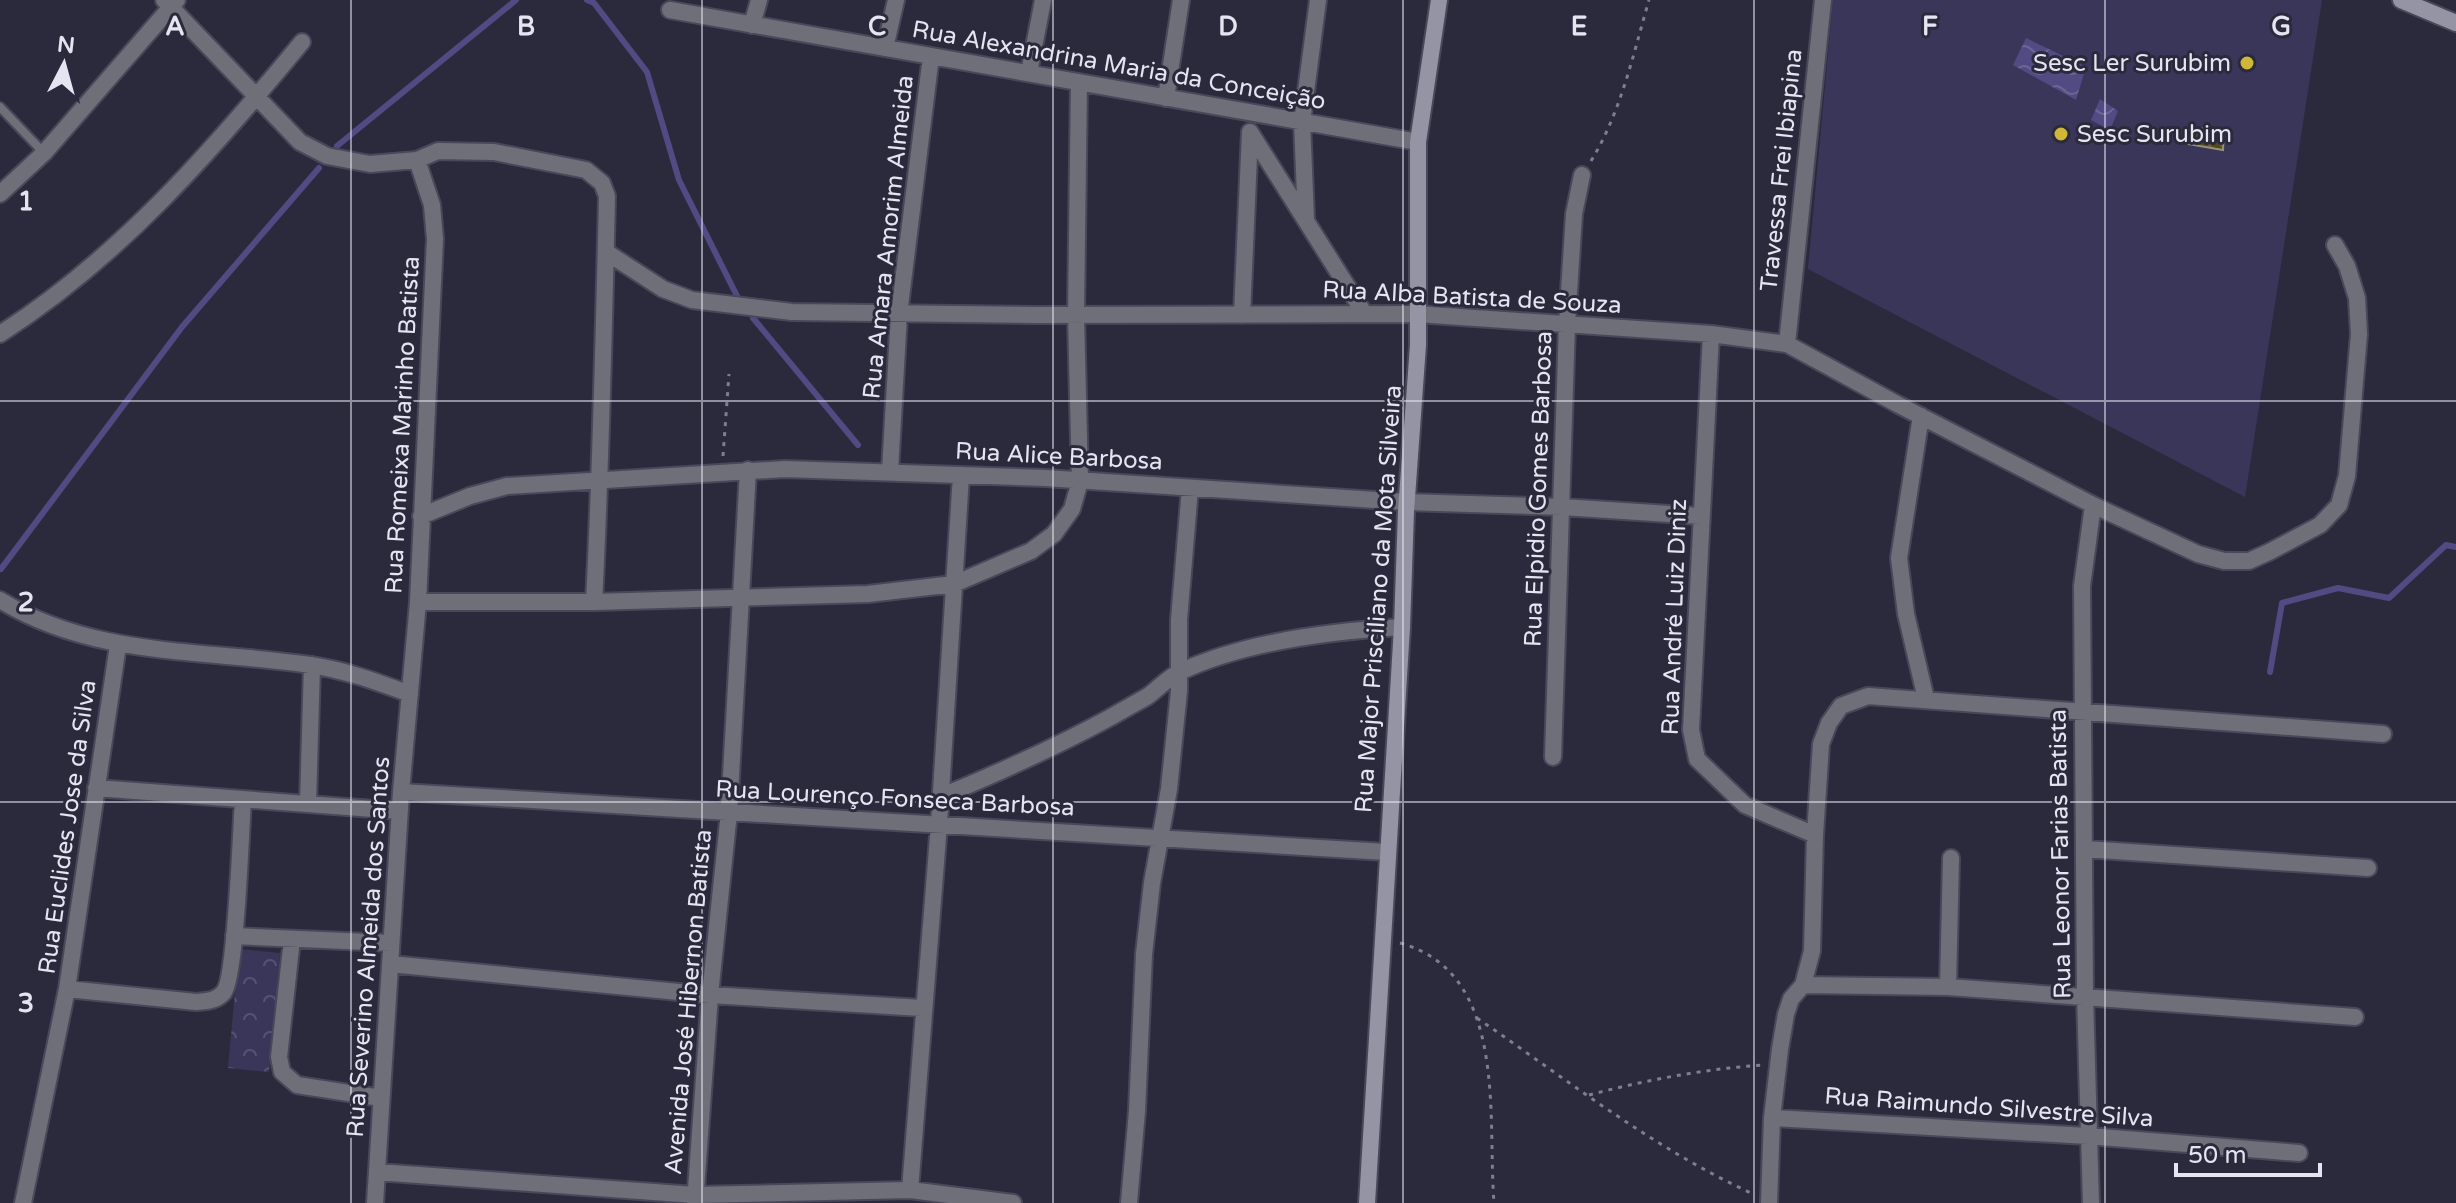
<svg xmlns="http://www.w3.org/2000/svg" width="2456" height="1203" font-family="'Varela Round',sans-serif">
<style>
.park{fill:url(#park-crowns)}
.pitch{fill:#3a365a}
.water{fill:url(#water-waves)}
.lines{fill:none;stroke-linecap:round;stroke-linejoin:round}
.stream{stroke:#524a82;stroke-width:6}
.building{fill:url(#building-back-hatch);stroke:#959179;stroke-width:2}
.lane-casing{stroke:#49485a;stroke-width:12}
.street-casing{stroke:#49485a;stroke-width:20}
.secondary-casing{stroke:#49485a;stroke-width:20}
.path{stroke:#7f7e8e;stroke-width:3;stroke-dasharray:4 6;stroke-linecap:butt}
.lane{stroke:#6f6f79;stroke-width:8}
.street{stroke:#6f6f79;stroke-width:16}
.secondary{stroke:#9594a4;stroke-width:16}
.grid{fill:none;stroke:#e5e4f1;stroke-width:2;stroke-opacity:0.55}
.poi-dot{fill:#cfb837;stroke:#2b2a3d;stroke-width:3}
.labels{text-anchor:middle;stroke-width:6;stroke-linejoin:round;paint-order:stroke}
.poi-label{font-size:24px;fill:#e5e4f1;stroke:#2b2a3d;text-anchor:end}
.street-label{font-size:24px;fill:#e5e4f1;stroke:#2b2a3d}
.grid-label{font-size:26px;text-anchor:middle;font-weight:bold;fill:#e5e4f1;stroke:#2b2a3d;stroke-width:6;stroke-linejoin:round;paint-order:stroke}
</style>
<defs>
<pattern id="park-crowns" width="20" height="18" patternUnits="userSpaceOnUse" patternTransform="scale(2)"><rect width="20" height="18" fill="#3a365a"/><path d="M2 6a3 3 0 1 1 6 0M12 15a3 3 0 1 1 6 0" fill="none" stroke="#565372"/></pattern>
<pattern id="water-waves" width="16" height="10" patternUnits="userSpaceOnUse" patternTransform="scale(2)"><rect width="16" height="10" fill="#524a82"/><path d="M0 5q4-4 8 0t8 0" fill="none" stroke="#6b6494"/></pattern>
<pattern id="building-back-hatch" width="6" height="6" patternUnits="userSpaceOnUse" patternTransform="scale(2)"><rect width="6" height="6" fill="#544a15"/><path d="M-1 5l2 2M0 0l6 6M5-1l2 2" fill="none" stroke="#6c6438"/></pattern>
</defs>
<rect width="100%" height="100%" fill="#2b2a3d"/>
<path class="park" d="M239,949L280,953L269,1072L228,1068Z"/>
<path class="pitch" d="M1833,0H2322L2245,497L1808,269Z"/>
<path class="water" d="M2026,38L2086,67L2076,100L2013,65Z
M2100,99L2118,111L2110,130L2091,120Z"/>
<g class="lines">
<path class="stream" d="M587,0L594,3L647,72L679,180L739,300
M337,146L516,0
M753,318L858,445
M1,569L182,327L319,168
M2270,672L2282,603L2338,588L2389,598L2446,545L2456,547"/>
</g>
<path class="building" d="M2189,127L2224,131L2223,150L2188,144Z"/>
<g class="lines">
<defs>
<path id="lane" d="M0,107L44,153"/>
<path id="street" d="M164,0L300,142L327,156L370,164L417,160L438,151L494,152L586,170L602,183L607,196C604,331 601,467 594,602
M670,10L1418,142
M752,25L759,0
M885,48L896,0
M1029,73L1043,0
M1166,98L1181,0
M1250,132L1364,313
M0,194L44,153L177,0
M1306,219L1302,122L1318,0
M606,252L663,289L692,300L792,312L1036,315L1417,314L1711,334L1787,344L1897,404L2093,505L2198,554L2224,561H2249L2269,552L2320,525L2339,505L2347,476L2359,334L2357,298L2347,266L2335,245
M1242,315L1250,132
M0,334C119,258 213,150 302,42
M1711,334L1691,730L1697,759L1745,805L1815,835
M1787,344L1823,0
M1921,416L1899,558L1906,614L1926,699
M890,471L899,314L931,56
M421,516L470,496L507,486L785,469L1045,478L1406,502L1562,507L1700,516
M0,600C94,658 204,649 310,665C345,670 377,682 410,694
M418,602H594L868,594L954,584L1031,551L1054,534L1072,509L1080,481L1076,315L1079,82
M1553,757L1567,324L1574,214L1582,175
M96,788L400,811
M401,792L1386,852
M940,797C998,773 1056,747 1111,717C1123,710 1136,703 1148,696C1159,688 1169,676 1182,671C1245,642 1333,631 1402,627
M308,804L312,665
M2085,849L2368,868
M234,936L391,943
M292,939L279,1057L282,1072L297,1085L381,1098
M390,964L710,995L922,1008
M1803,985L1948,987L2355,1017
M1948,987L1951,858
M67,989L196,1002C206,1001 217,1001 224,992C236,976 241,829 243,799
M1772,1118L2088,1136L2299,1153
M377,1172L695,1195L910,1190L1013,1203
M910,1190L939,824L961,475
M23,1203L67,989L118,645
M375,1203L401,792L418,602L435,239L432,205L417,160
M695,1203L710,995L729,812L748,470
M1129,1203L1137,1111L1144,954L1152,883L1169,789L1179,691V620L1190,488
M1769,1203L1772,1118L1780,1049L1786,1014L1791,999L1803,985L1812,951L1815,835L1821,744L1829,723L1841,706L1868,696L2383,734
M2091,1203L2085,996L2082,586L2093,505"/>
<path id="secondary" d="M2401,0L2456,23
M1367,1203L1402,627L1406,511L1418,345V142L1439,0"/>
</defs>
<use href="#lane" class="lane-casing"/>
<use href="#street" class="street-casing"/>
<use href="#secondary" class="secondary-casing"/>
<path class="path" d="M1591,161C1621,112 1633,55 1649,0
M723,456L729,374
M1400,943C1509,973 1487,1117 1494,1203
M1477,1018C1566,1079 1653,1148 1751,1193
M1589,1095C1646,1080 1704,1069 1763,1065"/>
<use href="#lane" class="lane"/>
<use href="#street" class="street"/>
<use href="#secondary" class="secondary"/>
</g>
<path class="grid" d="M351,0V1203M702,0V1203M1053,0V1203M1403,0V1203M1754,0V1203M2105,0V1203M0,401H2456M0,802H2456"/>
<g class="poi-dot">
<circle cx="2247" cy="63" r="8"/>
<circle cx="2061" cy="134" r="8"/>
</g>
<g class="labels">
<g class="poi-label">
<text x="2231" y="71">Sesc Ler Surubim</text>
<text x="2077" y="142" text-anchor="start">Sesc Surubim</text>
</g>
<g class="street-label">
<text transform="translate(1119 65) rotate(10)" y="8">Rua Alexandrina Maria da Conceição</text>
<text transform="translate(1781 170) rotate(-84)" y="8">Travessa Frei Ibiapina</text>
<text transform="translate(888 237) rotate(-84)" y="8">Rua Amara Amorim Almeida</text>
<text transform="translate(1472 297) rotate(3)" y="8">Rua Alba Batista de Souza</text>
<text transform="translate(402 425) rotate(-87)" y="8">Rua Romeixa Marinho Batista</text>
<text transform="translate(1059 456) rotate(3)" y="8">Rua Alice Barbosa</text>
<text transform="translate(1538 489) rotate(-88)" y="8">Rua Elpidio Gomes Barbosa</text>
<text transform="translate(1378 599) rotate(-86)" y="8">Rua Major Prisciliano da Mota Silveira</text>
<text transform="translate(1674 617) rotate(-88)" y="8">Rua André Luiz Diniz</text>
<text transform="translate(895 798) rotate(3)" y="8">Rua Lourenço Fonseca Barbosa</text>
<text transform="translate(67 827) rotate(-82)" y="8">Rua Euclides Jose da Silva</text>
<text transform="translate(2060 854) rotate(-91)" y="8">Rua Leonor Farias Batista</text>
<text transform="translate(368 947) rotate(-86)" y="8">Rua Severino Almeida dos Santos</text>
<text transform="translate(688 1002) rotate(-85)" y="8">Avenida José Hibernon Batista</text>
<text transform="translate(1989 1107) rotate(4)" y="8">Rua Raimundo Silvestre Silva</text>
</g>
</g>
<g class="grid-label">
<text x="175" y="35">A</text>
<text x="526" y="35">B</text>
<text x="877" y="35">C</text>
<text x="1228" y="35">D</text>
<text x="1579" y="35">E</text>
<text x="1930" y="35">F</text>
<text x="2281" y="35">G</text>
<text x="26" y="210">1</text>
<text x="26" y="611">2</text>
<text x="26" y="1012">3</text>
</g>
<g transform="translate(64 64) rotate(6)" stroke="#2b2a3d" stroke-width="6" paint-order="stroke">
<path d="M0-6L14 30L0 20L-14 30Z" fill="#e5e4f1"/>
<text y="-12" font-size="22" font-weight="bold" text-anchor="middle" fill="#e5e4f1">N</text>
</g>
<path d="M2176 1163v12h144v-12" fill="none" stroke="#e5e4f1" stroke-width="4"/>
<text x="2188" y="1163" font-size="24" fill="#e5e4f1" stroke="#2b2a3d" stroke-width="6" paint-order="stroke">50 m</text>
</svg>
